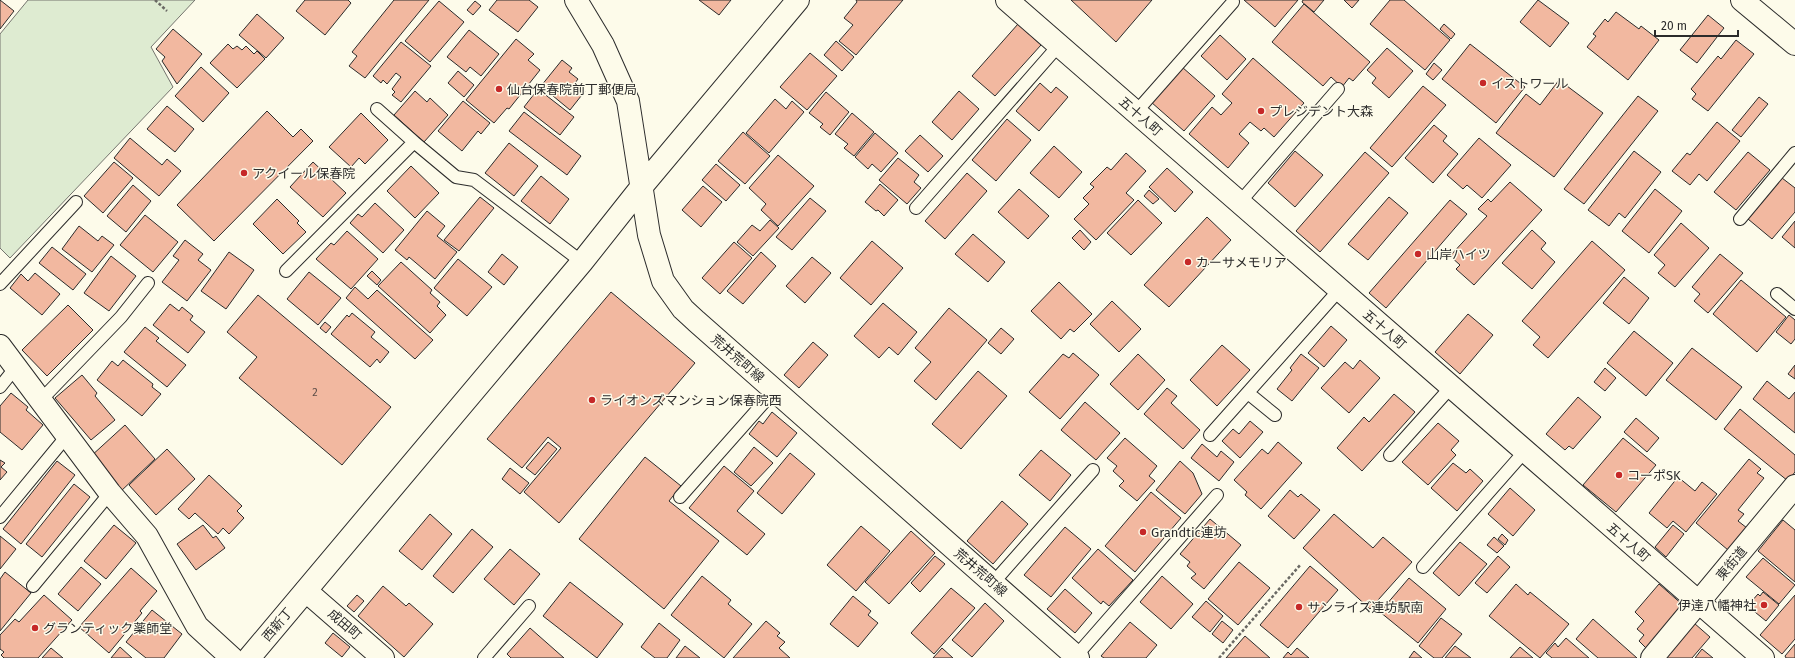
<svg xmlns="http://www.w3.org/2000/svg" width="1795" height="658" font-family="'Fira Sans','Noto Sans JP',sans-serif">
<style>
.green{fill:#deebd1;stroke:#74746e}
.building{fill:#f2b8a0;stroke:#2b2b2b}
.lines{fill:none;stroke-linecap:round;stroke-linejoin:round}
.lane-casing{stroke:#2b2b2b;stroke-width:14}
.street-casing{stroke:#2b2b2b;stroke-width:24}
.secondary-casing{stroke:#2b2b2b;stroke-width:24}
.path{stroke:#6a6964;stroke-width:2.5;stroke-dasharray:3 2;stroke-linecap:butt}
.lane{stroke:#fdfbea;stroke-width:12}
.street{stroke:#fdfbea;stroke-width:22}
.secondary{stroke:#fdfbea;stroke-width:22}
.poi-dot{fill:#c62828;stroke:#fdfbea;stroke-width:1.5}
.labels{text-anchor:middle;stroke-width:3;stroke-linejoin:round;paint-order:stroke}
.number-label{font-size:11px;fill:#5d4e48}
.poi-label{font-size:13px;fill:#2b2b2b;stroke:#fdfbea;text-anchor:start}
.street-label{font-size:13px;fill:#2b2b2b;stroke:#fdfbea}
</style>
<rect width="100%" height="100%" fill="#fdfbea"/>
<path class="green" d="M28,0H195L151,47L173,87L10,258L0,248V34Z"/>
<path class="building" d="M0,0L14,11L0,29Z
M305,0H348L351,3L325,35L296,11Z
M394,0H429L365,78L349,66L357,56L352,52Z
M497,0H529L538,7L518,32L489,10Z
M699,0H731L719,15Z
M856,0H903L856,55L839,41L853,25L844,18L857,2Z
M1071,0H1152L1116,42Z
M1244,0H1298L1275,27Z
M1303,0H1324L1314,12L1302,2Z
M1344,0H1359L1352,8Z
M1390,0H1404L1450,40L1425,70L1370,24Z
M1538,0L1569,23L1550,47L1520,22Z
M439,1L464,22L430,62L405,41Z
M475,1L481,6L473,15L467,10Z
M1304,4L1370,62L1353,81L1349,78L1342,87L1331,77L1323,86L1272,42Z
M1616,12L1639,29L1641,26L1659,40L1628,80L1587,47L1596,36L1593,34L1605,19L1608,22Z
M257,14L284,38L266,58L239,35Z
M1708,15L1724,28L1697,63L1680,50Z
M1018,24L1041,45L995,96L972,76Z
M1444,24L1455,34L1451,39L1440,29Z
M173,29L202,54L177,84L162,61L165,57L156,49Z
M469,30L499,54L481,76L470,67L466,72L447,57Z
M1220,35L1246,59L1227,80L1201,56Z
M516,39L534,54L528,60L540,70L509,109L507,108L494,123L466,100Z
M1736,40L1754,54L1708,111L1692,99L1696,94L1691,89L1718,56L1721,59Z
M836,41L854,57L842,71L824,55Z
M401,42L431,66L401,102L392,95L395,92L392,89L401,77L396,73L387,84L383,80L381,83L373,76Z
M228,44L233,49L237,46L242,50L246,46L254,54L257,51L265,59L237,88L210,63Z
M1470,44L1525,87L1496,123L1442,79Z
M1387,48L1413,71L1389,98L1372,83L1376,78L1367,70Z
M810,53L837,76L807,110L780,87Z
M1253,58L1304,103L1274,137L1264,128L1261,131L1250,122L1239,134L1249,143L1228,168L1189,134L1212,107L1221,115L1232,103L1222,94Z
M562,60L572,68L569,72L578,79L575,83L585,91L570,110L541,86Z
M1434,63L1442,70L1433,80L1426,74Z
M201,67L229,93L203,122L175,96Z
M1182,67L1215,96L1184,131L1151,102Z
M458,71L474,85L464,97L448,83Z
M1559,80L1603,113L1554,177L1496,133L1526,94L1540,105Z
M1040,83L1051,93L1056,87L1068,97L1039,131L1016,111Z
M1423,86L1446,105L1392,167L1370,148Z
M538,89L574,117L560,135L524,107Z
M415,91L427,102L430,98L448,115L424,142L394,115Z
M959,91L979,109L952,140L932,122Z
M826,92L849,112L830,135L820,127L823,124L809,113Z
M1638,96L1658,111L1584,204L1564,189Z
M1759,97L1768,104L1741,137L1732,130Z
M775,99L786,109L792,101L804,112L769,153L746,133Z
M463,101L490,123L481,134L478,131L462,151L438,131Z
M167,106L194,129L175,152L147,129Z
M267,111L293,137L301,129L313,141L214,241L177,205Z
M524,112L581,156L567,175L509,131Z
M361,113L388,140L365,164L359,158L351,167L329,147Z
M852,113L874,132L854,156L844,148L848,144L835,134Z
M1007,119L1031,140L996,181L972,160Z
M1717,122L1740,141L1707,181L1699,174L1690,185L1672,171L1687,153L1690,155Z
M1434,125L1447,136L1443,141L1458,154L1433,183L1405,158Z
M743,132L770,156L745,184L718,161Z
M875,133L898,153L881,172L872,164L868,169L855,157Z
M920,135L943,156L928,172L905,151Z
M130,138L162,165L167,159L181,171L159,196L114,158Z
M1479,138L1511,165L1482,198L1467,185L1463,189L1447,175Z
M509,143L538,166L514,196L485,173Z
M1054,146L1082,172L1059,198L1030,173Z
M1295,151L1323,175L1295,207L1268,183Z
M1634,151L1661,172L1625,218L1619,213L1609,226L1588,210Z
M1365,152L1389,173L1320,252L1296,231Z
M1748,152L1770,170L1736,210L1714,192Z
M1126,153L1146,171L1126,193L1134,200L1096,240L1074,219L1089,204L1083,198L1094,187L1090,184L1107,167L1111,170Z
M778,155L814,186L778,226L761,210L766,204L749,188Z
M898,158L919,175L914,182L921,188L907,204L879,180Z
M114,162L133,178L103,213L84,196Z
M313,162L346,193L323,217L290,187Z
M716,164L740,185L726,201L702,180Z
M411,166L439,193L415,218L387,191Z
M1167,168L1193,192L1175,212L1149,187Z
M967,173L987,191L945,239L925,221Z
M541,176L569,199L550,224L521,201Z
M1782,178L1795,188V212L1772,239L1748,219Z
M1510,182L1542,210L1474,285L1456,269L1460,265L1450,256L1487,216L1478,209L1488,199L1491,202Z
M880,184L898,200L884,216L878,210L876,211L865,202Z
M133,185L151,201L126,232L107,216Z
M703,186L722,202L701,227L682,210Z
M1019,189L1049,216L1028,239L998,212Z
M1655,189L1682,211L1649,253L1622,231Z
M1149,190L1159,199L1153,204L1144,196Z
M480,197L494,208L459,251L444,240Z
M1389,197L1408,213L1368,260L1348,244Z
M810,198L826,211L792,250L776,237Z
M277,199L299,221L297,223L306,232L283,254L253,224Z
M1138,200L1162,223L1131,255L1107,233Z
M1450,200L1467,214L1386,308L1369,293Z
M375,203L404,230L383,253L350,223L358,214L362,217Z
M427,211L445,226L437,236L457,252L435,279L409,257L407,260L395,250Z
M145,215L178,242L153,272L120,245Z
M1207,217L1231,240L1169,307L1144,285Z
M770,220L779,228L753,256L737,242L752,225L760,231Z
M1795,221V248L1782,237Z
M1681,223L1709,248L1675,287L1658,273L1665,265L1654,255Z
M79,226L98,241L102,236L114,245L92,272L62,249Z
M1080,230L1091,242L1084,250L1072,238Z
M1532,230L1546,243L1541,249L1555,262L1532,289L1502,263Z
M347,231L378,259L351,289L316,259L331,243L334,245Z
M973,234L1005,262L988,282L955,254Z
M185,240L203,254L198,260L211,270L187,301L162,282L179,260L173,256Z
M872,241L903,268L871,305L840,278Z
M1592,241L1625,270L1548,358L1533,345L1540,337L1522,321Z
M734,242L752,258L720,294L702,278Z
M52,247L86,274L73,290L39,263Z
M229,252L254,270L226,309L201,291Z
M761,252L776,266L743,304L727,291Z
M502,254L518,267L504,285L488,272Z
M1720,254L1743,273L1708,313L1694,301L1700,294L1692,287Z
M111,256L136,276L109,311L84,293Z
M812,257L831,273L805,303L786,286Z
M458,259L492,287L467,316L434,288Z
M401,262L432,290L430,293L440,302L437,306L446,315L430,333L378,286Z
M372,271L381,280L377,285L367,276Z
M309,272L341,298L318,325L287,299Z
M35,273L60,294L42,315L10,288L21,274L28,281Z
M1624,277L1649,298L1629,324L1603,303Z
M1741,280L1786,317L1757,352L1713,314Z
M1059,282L1092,314L1074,332L1070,329L1061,339L1031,311Z
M355,287L368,299L377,290L433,340L415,359L346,298Z
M611,292L695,363L559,523L524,492L561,448L548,437L522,468L487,439Z
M258,295L391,407L342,465L239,378L257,357L227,332Z
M1112,301L1141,329L1119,352L1090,324Z
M883,303L917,332L898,355L889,347L879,358L854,336Z
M170,304L179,311L182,307L193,316L190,320L205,332L188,353L153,325Z
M68,305L93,330L47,376L22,350Z
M949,308L987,340L936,400L914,381L931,362L915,348Z
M352,313L375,332L371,337L389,352L380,363L377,359L370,367L331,334L347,315L349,317Z
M1468,314L1493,335L1460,374L1435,352Z
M1789,315L1795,320V339L1791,344L1776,332Z
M325,322L331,327L326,333L320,328Z
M1331,326L1347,340L1324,367L1308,353Z
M145,327L159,338L156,341L186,365L167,387L124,352Z
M1001,328L1014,339L1001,354L988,343Z
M1634,331L1673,363L1646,396L1607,363Z
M813,342L828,355L799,388L784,375Z
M1222,345L1250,370L1217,406L1190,380Z
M1692,348L1742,387L1716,420L1666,380Z
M1073,353L1099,375L1060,419L1029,392L1063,354L1069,358Z
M1138,354L1165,380L1138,410L1110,384Z
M1301,354L1319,368L1292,401L1277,389L1292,370L1290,368Z
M123,360L153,384L152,387L161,394L142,416L97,380L112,361L118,366Z
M1360,360L1380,378L1349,413L1321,388L1345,362L1353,369Z
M1795,365V379L1788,374Z
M1605,368L1616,378L1605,391L1594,382Z
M978,371L1007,396L961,449L932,424Z
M82,375L97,393L95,396L115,420L91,440L55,398Z
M1767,381L1789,399L1795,392V433L1753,399Z
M1167,388L1177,396L1171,403L1200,430L1183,449L1144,414Z
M11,393L28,407L26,410L43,425L22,450L0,432V406Z
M1394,394L1415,412L1362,471L1337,448L1364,417L1369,422Z
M1578,397L1601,417L1573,449L1569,446L1565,450L1546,434Z
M1085,402L1120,433L1096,460L1061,430Z
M1740,409L1795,455V472L1788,481L1724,429Z
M772,412L797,433L777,457L749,434L759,421L763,424Z
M1636,418L1659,438L1647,452L1624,432Z
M1250,421L1263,432L1240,458L1222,441L1233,429L1239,434Z
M1438,423L1459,441L1451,450L1456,455L1428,485L1402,462Z
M125,425L155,459L120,492L90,457Z
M1125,438L1157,466L1149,476L1155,481L1137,501L1119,486L1124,481L1113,471L1117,466L1107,458Z
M1623,438L1656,465L1616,512L1583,485Z
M548,442L557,449L535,475L526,468Z
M1278,442L1302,463L1261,509L1245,495L1247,492L1234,480L1262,449L1268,454Z
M1202,444L1217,457L1221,451L1234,462L1219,481L1191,458Z
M754,447L773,463L751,486L734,472Z
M167,449L195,479L156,515L129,485Z
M1041,450L1071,475L1050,501L1019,475Z
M790,453L815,474L782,514L757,493Z
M645,457L681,486L669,501L719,541L664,609L579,539Z
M1749,459L1761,469L1757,473L1764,478L1738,510L1744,514L1738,521L1747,528L1728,550L1696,523Z
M0,460L5,463L1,467L7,472L0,480Z
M57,461L75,475L21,544L3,529Z
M1180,461L1193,473L1202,494L1185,514L1156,490Z
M1453,463L1466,473L1470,469L1483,481L1457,511L1431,488Z
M724,466L754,491L737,511L765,534L747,555L689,508Z
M510,468L529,483L520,494L502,479Z
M209,475L242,506L237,511L244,518L229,534L223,528L218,534L195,513L189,519L178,509Z
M1678,477L1695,491L1702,482L1717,494L1686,532L1673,521L1667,528L1649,513Z
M74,484L90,497L42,557L26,544Z
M1510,488L1535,510L1513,536L1488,514Z
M1290,490L1298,497L1301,494L1320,510L1294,539L1268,516Z
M1151,492L1181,518L1135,572L1105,546Z
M1002,501L1028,524L993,564L967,541Z
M430,514L452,534L422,570L399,551Z
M1334,514L1373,548L1383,537L1412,562L1370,609L1303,548Z
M1210,519L1241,545L1204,589L1191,578L1196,574L1187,566L1190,562L1180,554Z
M1783,520L1795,530V582L1758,551Z
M114,525L136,543L106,579L84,561Z
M203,525L213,538L216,536L225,548L196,570L177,544Z
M1673,525L1684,534L1666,557L1655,547Z
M861,526L890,551L856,591L827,565Z
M1065,527L1091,549L1051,597L1024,575Z
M472,529L493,547L453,593L433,576Z
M911,531L935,553L889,604L865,582Z
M1502,534L1508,540L1505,545L1498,539Z
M0,536L16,549L0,569Z
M1494,537L1504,546L1497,553L1487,545Z
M1460,542L1487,564L1459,596L1433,573Z
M510,549L540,574L514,605L484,579Z
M1098,549L1133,580L1109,606L1103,601L1101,604L1072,578Z
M935,556L945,564L920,592L911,583Z
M1498,556L1510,567L1487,593L1475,583Z
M1763,558L1795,585L1779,604L1746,577Z
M1239,562L1270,588L1238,625L1208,599Z
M1310,566L1338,590L1288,648L1260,625Z
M81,567L101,584L78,611L58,594Z
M131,568L157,591L140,611L142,613L109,653L79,627Z
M5,572L31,593L0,631V579Z
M702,576L731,600L728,604L752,624L724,658L671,615Z
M1162,576L1193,604L1171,629L1140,602Z
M1409,578L1446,609L1418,643L1380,612Z
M570,582L623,624L597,658L543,616Z
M1516,584L1528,595L1530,592L1569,624L1540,658L1489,616Z
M1659,584L1684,606L1646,648L1639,641L1644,635L1637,629L1644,621L1635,612Z
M383,586L406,606L409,603L433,624L404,657L358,616Z
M951,588L975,608L934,654L911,633Z
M1065,589L1092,613L1075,633L1047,609Z
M1763,592L1779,605L1766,621L1750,608L1754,604L1751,602L1758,594L1760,596Z
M44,595L72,620L38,658H4L1,655L4,652L0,649V635L15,619L19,622Z
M357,595L364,601L354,612L347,606Z
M1795,595V639L1782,654L1760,635Z
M853,596L871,611L868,615L878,623L858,647L830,624Z
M1206,601L1223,616L1210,632L1192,617Z
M985,603L1004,621L972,657L952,640Z
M152,610L182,634L164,658H146L126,642Z
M1441,618L1462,634L1442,658H1434L1419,646Z
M1593,619L1637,658H1598L1576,639Z
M766,621L780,633L777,636L785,642L779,648L790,658H733Z
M1222,621L1233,630L1223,643L1212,634Z
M1130,622L1157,645L1146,658H1104L1101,656Z
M659,623L680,640L667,658H655L641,647Z
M1694,623L1710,637L1692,658H1664Z
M530,628L564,658H511L507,654Z
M333,633L350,647L342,657L325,643Z
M1245,636L1270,658H1226Z
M1566,638L1589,658H1552L1546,653L1555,643L1558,647Z
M1795,644V658H1786L1785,656Z
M685,646L700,658H676Z
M1455,646L1471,658H1445Z
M120,647L132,658H111Z
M1520,647L1533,658H1510Z
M51,648L63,658H42Z
M942,648L953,658H933Z
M1297,648L1309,658H1283L1288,652L1291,655Z
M1702,649L1713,658H1695Z
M1414,651L1422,658H1409Z"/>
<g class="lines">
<defs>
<path id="lane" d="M377,109L414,142
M1136,112L1233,2
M1240,202L1338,89
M916,208L1059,45
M1740,219L1795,153
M286,271L414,142L456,177L474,180L582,262
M0,284L76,202
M1777,294L1795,309
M0,387L16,367
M1248,393L1275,415
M40,401L121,317L148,283
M1210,435L1340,289
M1390,455L1451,387
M680,497L774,391
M0,517L66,437
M1423,567L1525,451
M993,583L1093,470
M33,586L110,493
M1076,656L1217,495
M484,658L529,606"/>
<path id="street" d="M1007,0L1763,658
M1742,0L1795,44
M0,346L110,493L147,536L197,626L232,658
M306,591L383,658
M1652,658L1795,486"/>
<path id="secondary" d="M576,0L603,45L628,101L649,235L663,281L683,309L696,321L1078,658
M249,658L582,262L643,185L798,0"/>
</defs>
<use href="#lane" class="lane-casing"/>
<use href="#street" class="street-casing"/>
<use href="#secondary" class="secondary-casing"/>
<path class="path" d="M155,0L167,11
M1219,658L1301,564"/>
<use href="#lane" class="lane"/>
<use href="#street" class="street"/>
<use href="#secondary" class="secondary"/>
</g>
<g class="poi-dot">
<circle cx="1483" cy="83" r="4"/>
<circle cx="499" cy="89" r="4"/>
<circle cx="1261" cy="111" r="4"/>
<circle cx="244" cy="173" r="4"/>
<circle cx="1418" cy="254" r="4"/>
<circle cx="1188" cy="262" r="4"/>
<circle cx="592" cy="400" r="4"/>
<circle cx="1619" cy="475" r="4"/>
<circle cx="1143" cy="532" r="4"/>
<circle cx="1764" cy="605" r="4"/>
<circle cx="1299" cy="607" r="4"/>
<circle cx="35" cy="628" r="4"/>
</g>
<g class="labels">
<g class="number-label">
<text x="315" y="396">2</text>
</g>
<g class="poi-label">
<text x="1491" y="88">イストワール</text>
<text x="507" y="94">仙台保春院前丁郵便局</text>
<text x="1269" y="116">プレジデント大森</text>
<text x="252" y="178">アクイール保春院</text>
<text x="1426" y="259">山岸ハイツ</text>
<text x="1196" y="267">カーサメモリア</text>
<text x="600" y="405">ライオンズマンション保春院西</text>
<text x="1627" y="480">コーポSK</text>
<text x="1151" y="537">Grandtic連坊</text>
<text x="1756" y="610" text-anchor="end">伊達八幡神社</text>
<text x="1307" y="612">サンライズ連坊駅南</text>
<text x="43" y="633">グランティック薬師堂</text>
</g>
<g class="street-label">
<text transform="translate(1141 116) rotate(41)" y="5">五十人町</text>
<text transform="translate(1385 329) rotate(41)" y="5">五十人町</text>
<text transform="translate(738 358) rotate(41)" y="5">荒井荒町線</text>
<text transform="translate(1629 542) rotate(41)" y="5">五十人町</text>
<text transform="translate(1731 563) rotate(-50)" y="5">東街道</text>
<text transform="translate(981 572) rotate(41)" y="5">荒井荒町線</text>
<text transform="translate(277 624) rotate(-50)" y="5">西新丁</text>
<text transform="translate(345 624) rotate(41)" y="5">成田町</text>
</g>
</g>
<path d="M1655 30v6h83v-6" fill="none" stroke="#2b2b2b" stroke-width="2"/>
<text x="1661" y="30" font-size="12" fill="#2b2b2b" stroke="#fdfbea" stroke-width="3" paint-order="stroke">20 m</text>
</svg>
